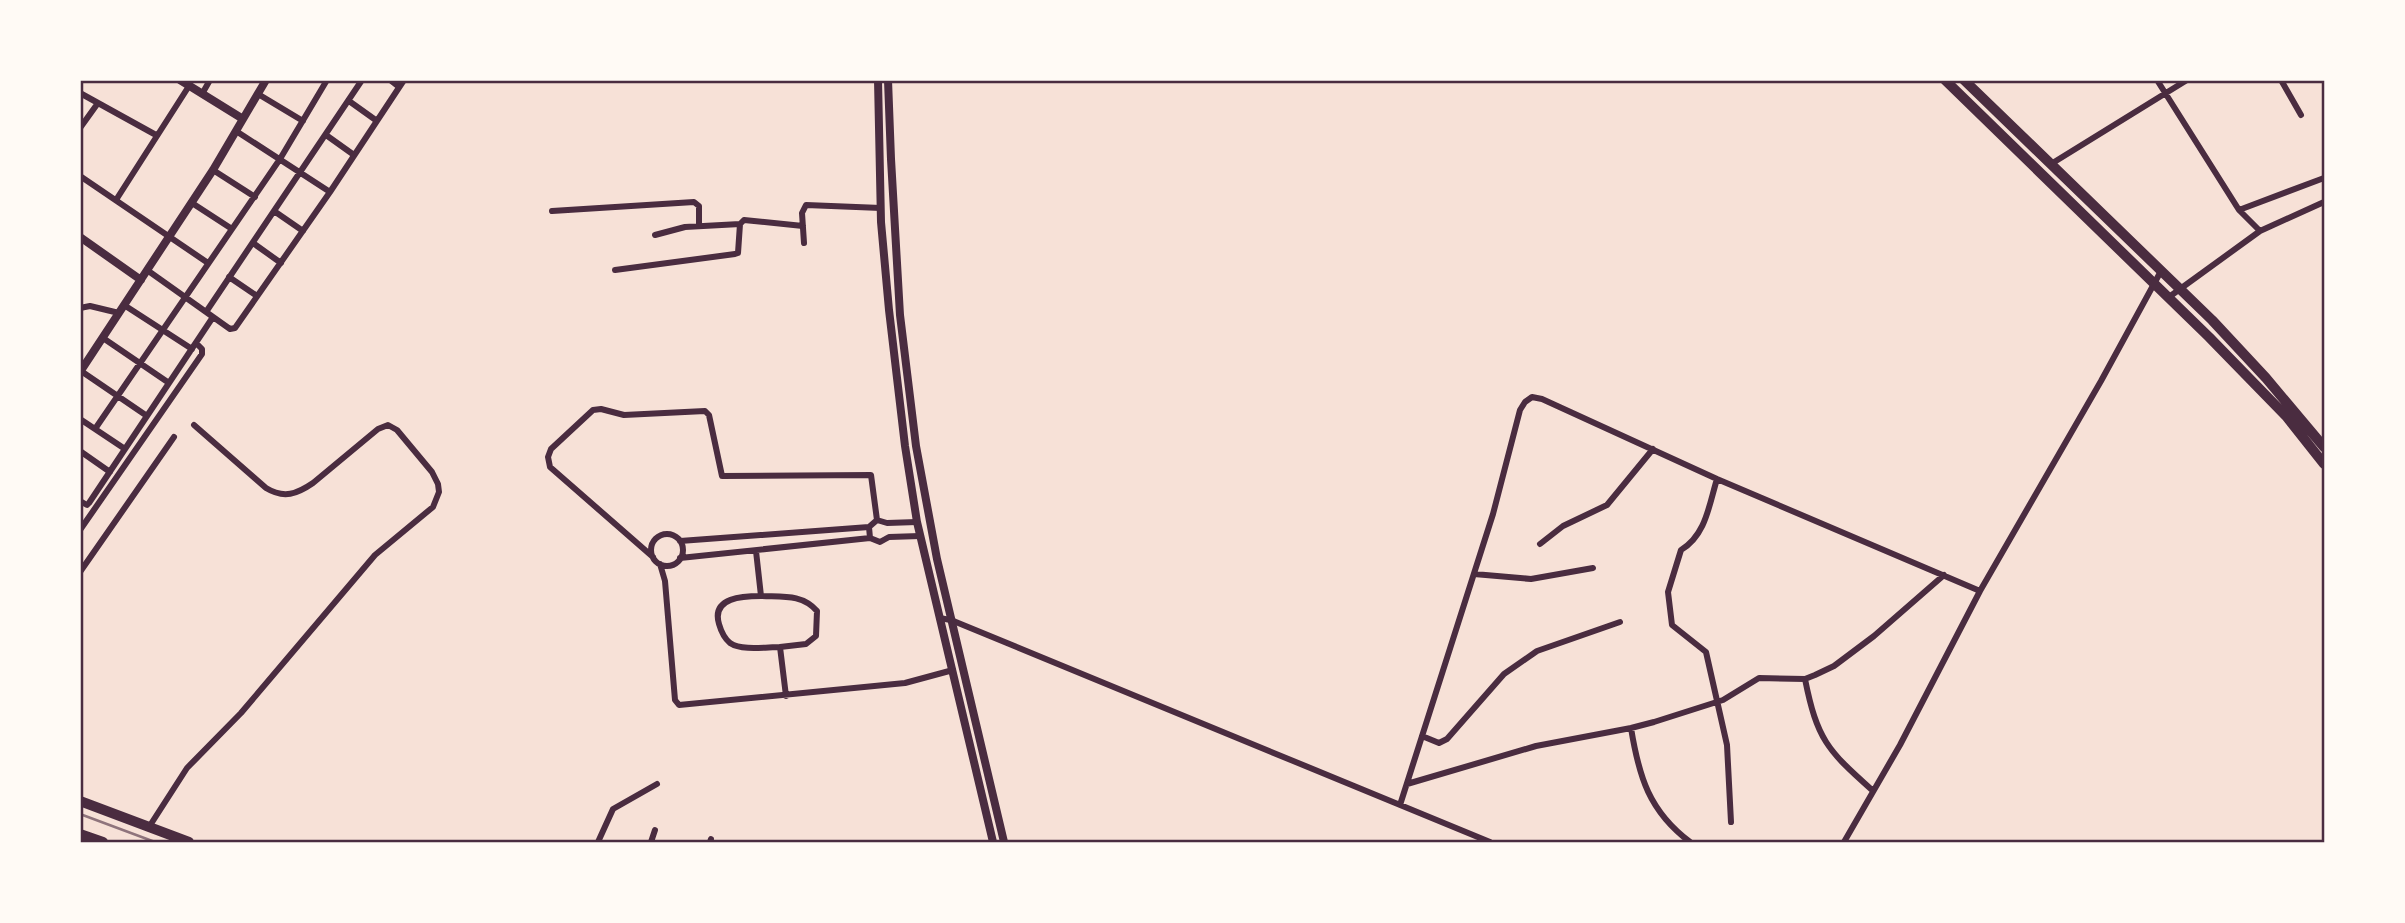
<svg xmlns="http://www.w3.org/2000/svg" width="2405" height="923" font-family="Inter,sans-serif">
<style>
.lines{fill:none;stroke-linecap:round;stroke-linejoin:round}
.minor{stroke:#4a2c40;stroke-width:6}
.tertiary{stroke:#4a2c40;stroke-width:8}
.trunk{stroke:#4a2c40;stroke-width:10}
.rail{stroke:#8f747c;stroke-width:2.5}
.neatline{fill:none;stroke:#4a2c40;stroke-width:2.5}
</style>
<rect width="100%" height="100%" fill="#f7e1d7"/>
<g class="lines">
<path class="minor" d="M390,80L399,87
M2157,80L2239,210L2260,231L2169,297
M2281,80L2301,115
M80,93L156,135
M202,94L210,80
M258,94L303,121
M349,101L377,121
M80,128L98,103
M236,131L330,192
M326,135L354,155
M2051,164L2187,80
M213,170L255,197
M80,176L208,263
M116,200L189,86
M192,203L232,229
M2239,210L2324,178
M274,211L303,231
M552,211L694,202L699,206V226
M2260,231L2324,202
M655,235L685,227L740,224
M253,243L281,263
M804,243L802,213L806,205L881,208
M147,270L230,329L235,328L330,192L404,80
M615,270L735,254L738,253L740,224L744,220L803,226
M229,277L257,296
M124,305L192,349
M80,308L90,306L119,313
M206,312L362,80
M103,338L169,383
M81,371L147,416
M80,419L125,449
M95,429L280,159L327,80
M80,451L110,472
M1717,479C1709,505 1706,535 1681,550L1668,592L1672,625L1706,652L1727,745L1731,822
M80,501L87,505L89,503L213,317
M80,530L202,354V349L196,343
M651 550a16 16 0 1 1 32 0a16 16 0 1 1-32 0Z
M870,538L869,527L877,520L887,523L917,522
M680,541L869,527
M1540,544L1563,526L1607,505L1653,449
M756,551L761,596C783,597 802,594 817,611L816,636L806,644L780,647L786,696
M653,557L550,467L548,457L551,449L593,410L601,409L624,415L705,411L709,415L722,476L871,475L877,520
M680,558L870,538L880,542L889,537L920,536
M660,564L665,581L675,700L679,705L905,683L953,670
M80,572L174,437
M1474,574L1531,579L1593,568
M761,596C744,596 711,597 719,624C721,631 724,638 730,643C742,651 766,647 780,647
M939,618L951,620L1490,842
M1805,679C1817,739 1827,750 1872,790
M1631,728C1639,777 1649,811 1690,842
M1422,736L1439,743L1447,739L1504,674L1537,651L1620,622
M1407,784L1536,746L1631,728L1654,722L1723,700L1759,678L1805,679L1815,675L1834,666L1874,636L1944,575
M1400,805L1493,514L1520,410L1525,402L1532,397L1542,399L1717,479L1980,591
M149,827L187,768L241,713L375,555L433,507L439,492L438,484L432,472L397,430L388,425L378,429L313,483C297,494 284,499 266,488L194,425
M598,842L613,809L657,784
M651,842L655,830
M710,842L711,839
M1844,842L1900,745L1980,591L2101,381L2161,271"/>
<path class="tertiary" d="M180,80L243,119
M878,80L881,222L889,310L905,446L917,522L993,842
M888,80L891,159L900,315L916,446L937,559L1004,842
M80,237L141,280
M80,372L213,170L266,80"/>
<path class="trunk" d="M1945,80L2209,337L2286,416L2324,464
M1964,80L2212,320L2266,378L2324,447
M80,801L189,842
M80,834L103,842"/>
<path class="rail" d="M80,814L155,842"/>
</g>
<rect width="2405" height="923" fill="none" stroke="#fffaf5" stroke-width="164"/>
<rect x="82" y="82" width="2241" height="759" class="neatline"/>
</svg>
